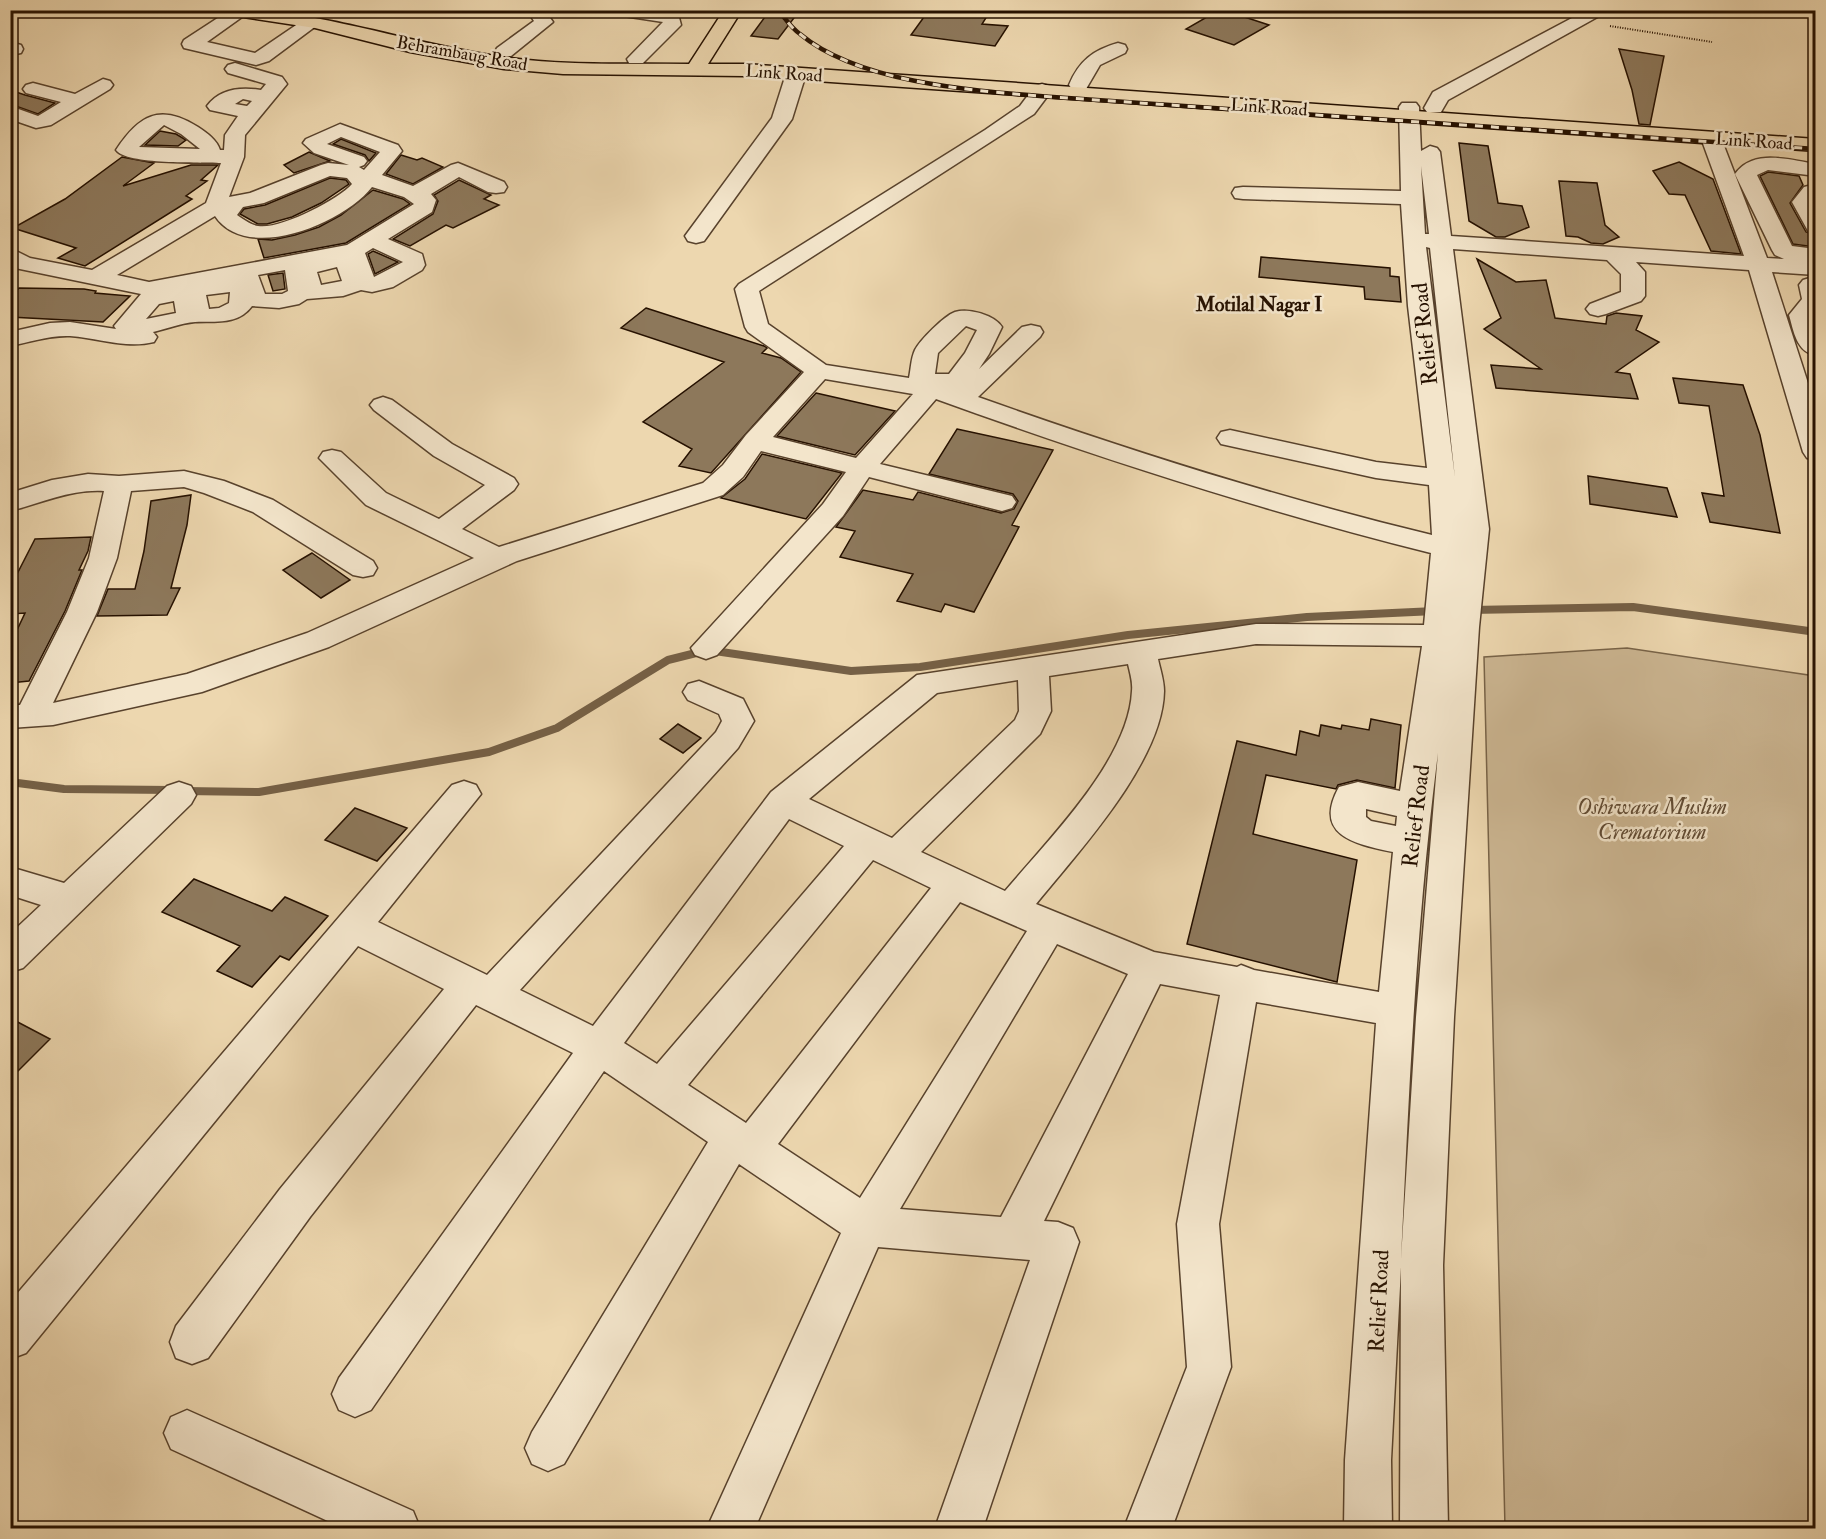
<svg xmlns="http://www.w3.org/2000/svg" width="1826" height="1539" font-family="'IM FELL Double Pica',serif">
<style>
.green{fill:#cbb591;stroke:#786348;stroke-width:1.5}
.lines{fill:none;stroke-linecap:round;stroke-linejoin:round}
.stream{stroke:#756046;stroke-width:8}
.building{fill:#8d785b;stroke:#261100;stroke-width:1.5}
.minor-casing{stroke:#58422c;stroke-width:3}
.major-casing{stroke:#261100;stroke-width:3}
.path{stroke:#261100;stroke-width:2;stroke-dasharray:1 1.5;stroke-linecap:butt}
.minor{fill:#f3e5cb;fill-rule:evenodd}
.major{fill:#edd7af;fill-rule:evenodd}
.rail-casing{stroke:#261100;stroke-width:4.5}
.rail{stroke:#f3e5cb;stroke-width:3;stroke-dasharray:8;stroke-linecap:butt}
.labels{text-anchor:middle;stroke-width:5;stroke-linejoin:round;paint-order:stroke}
.far-street-label{font-size:18px;fill:#261100;stroke:#f3e5cb}
.far-neighbourhood-label{font-size:20px;font-weight:bold;fill:#261100;stroke:#f3e5cb}
.street-label{font-size:22px;fill:#261100;stroke:#f3e5cb}
.park-label{font-size:22px;font-style:italic;fill:#604a33;stroke:#f3e5cb}
</style>
<rect width="100%" height="100%" fill="#edd7af"/>
<filter id="stains"><feTurbulence type="fractalNoise" baseFrequency=".00333" numOctaves="4"/><feColorMatrix values="0 0 0 0 .2 0 0 0 0 .09 0 0 0 0 .02 0 0 0 .5 -.17"/></filter>
<radialGradient id="worn" r=".72"><stop offset=".6" stop-color="#630" stop-opacity="0"/><stop offset="1" stop-color="#630" stop-opacity=".3"/></radialGradient>
<path class="green" d="M1627,648L1815,676V1528H1505L1484,657Z"/>
<g class="lines">
<path class="stream" d="M1471,610L1633,607L1816,632
M10,782L64,789L172,790
M184,791L259,792L489,752L557,728L668,660L708,650L851,671L920,667L1128,635L1307,617L1435,611"/>
</g>
<path class="building" d="M770,10H800L778,39L751,36Z
M929,10H991L982,24L1008,26L995,46L911,35Z
M1219,10H1223L1269,25L1234,45L1186,29Z
M1619,49L1664,56L1650,125L1639,124L1632,90Z
M10,90L25,95L55,103L38,114L10,104Z
M160,131L176,134L186,140L178,146L145,145Z
M341,139L376,153L369,161L365,155L333,144Z
M1459,143L1488,146L1498,203L1522,206L1529,227L1505,237H1496L1469,221Z
M309,152L330,161L294,173L284,165Z
M401,155L417,160L422,158L443,167L413,184L386,174Z
M122,157L154,163L123,186L191,165H218L201,180L207,181L186,196L192,199L85,266L58,258L76,248L13,228L65,199Z
M1679,162L1713,179L1741,254L1711,251L1685,195L1669,194L1653,171Z
M1768,172L1799,176L1803,185L1790,203L1806,232L1815,235V247L1793,244L1760,176Z
M330,178L346,180L349,184L321,203L292,217L267,224H258L240,214L244,209L265,205Z
M459,180L491,195L484,199L499,205L453,228L446,225L410,246L393,239L433,214L438,201L434,195Z
M1559,181L1597,183L1605,225L1619,237L1603,244L1591,243L1578,237L1566,236Z
M373,190L403,199L410,204L346,243L264,258L258,239L272,240L295,235L319,227L341,215Z
M373,251L398,262L375,274L368,254Z
M1261,257L1390,268V276L1399,277L1401,302L1365,299L1364,287L1259,277Z
M1477,259L1516,282L1546,280L1555,318L1606,324L1607,316L1616,313L1642,316L1636,330L1659,342L1616,372L1630,374L1638,399L1496,388L1491,365L1541,369L1484,329L1501,318Z
M283,273L285,289L273,291L268,275Z
M19,288L84,289L96,291L95,293L130,296L103,322L10,317V298Z
M646,308L764,346L767,348L762,353L781,358L801,372L711,473L679,466L692,449L643,422L724,362L621,328Z
M1673,378L1743,385L1760,435L1780,533L1710,522L1702,493L1724,496L1709,406L1679,403Z
M816,393L895,411L855,455L777,436Z
M957,429L1053,450L1012,525L1019,527L974,612L945,604L941,612L897,601L913,574L840,557L855,531L836,527L863,490L913,500L918,492L1001,513L1014,509L1018,501L1013,494L929,474Z
M762,454L842,473L806,519L721,498L745,479Z
M1588,476L1667,488L1677,517L1590,504Z
M191,495L187,525L171,588H180L167,615L97,616L108,589H135L144,551L151,501Z
M91,537L88,551L79,570H82L65,611L29,681L10,683V645L25,613L10,614V575L17,574L35,539Z
M312,553L350,580L321,598L283,570Z
M1371,719L1401,725L1395,788L1357,780L1338,785L1336,789L1266,775L1253,834L1357,860L1337,982L1187,944L1237,741L1296,755L1300,731L1319,736L1321,725L1341,729L1342,725L1369,730Z
M678,724L701,738L683,753L660,739Z
M355,808L407,828L377,861L325,840Z
M194,879L272,911L285,897L328,916L289,960L280,956L252,987L217,971L240,946L162,912Z
M10,1018L50,1039L10,1079Z"/>
<g class="lines">
<defs>
<path id="minor" d="M230,10L249,12L207,42L255,53L305,19H317L320,23L269,61L256,65L184,48L182,44L184,40Z
M608,10L672,13L678,14L681,25L643,63H629L627,59L663,22L617,15Z
M1587,10H1610L1448,100L1441,112H1427L1424,108L1433,92Z
M533,11H545L553,22L511,56H497L495,52L497,48L534,21L530,15Z
M14,43L21,45L23,49L21,53L10,55V44Z
M1118,43L1125,45L1127,49L1125,53L1100,65L1086,89H1072L1069,85C1079,61 1093,50 1118,43Z
M235,63L282,77L287,84L245,135L244,157L229,197L250,193L321,165L328,163L349,165L314,153L303,143L306,139L340,124L398,145L402,151L382,175L413,186L451,165L458,163L504,182L507,187L504,192L496,193L488,192L459,177L431,194L436,200L432,212L388,239L422,254L425,265L422,270L393,287L372,292L361,290L343,296L307,299L299,304L279,308L252,306C238,325 216,321 195,322C182,323 166,329 153,332L157,337L154,342C126,349 98,338 70,336C50,335 30,342 10,346V332L50,323L70,322L116,329L114,326L141,294L15,268L10,265V248L30,258L92,270L206,203L221,163C201,162 126,165 116,150C139,115 160,103 198,127C207,133 217,140 220,150H224L225,135L238,116L210,110L207,106C220,88 242,87 261,90L266,84L228,73L225,69L228,65ZM243,99L252,101L247,106L235,104ZM164,125L181,134L200,149L139,147ZM341,137L380,152L364,170L359,167L364,165L367,161L364,157L327,144ZM330,176L347,178L352,184C338,200 279,230 258,226C251,225 243,219 237,215L243,207L264,203ZM372,187L404,197L414,204L347,245L149,282L117,275L215,216C247,264 344,223 372,187ZM373,248L403,262L374,277L365,253ZM337,267L342,281L321,285L317,272ZM285,270L288,291L282,294H265L258,275ZM230,292L229,303L219,308L209,309L206,295ZM174,301L176,313L146,319L159,304Z
M796,68L803,70L806,74L792,119L704,241L696,243L688,241L685,236L772,118L786,74L789,70Z
M103,79L110,81L113,85L110,89L51,125L36,128L10,119V106L38,116L61,102L26,93L23,89L26,85L33,83L75,94Z
M1042,84L1049,86L1052,90L1034,114L759,291L768,324L826,365L909,378C911,369 911,358 915,350C920,340 944,316 955,312C969,308 994,315 1002,327L989,354L979,369L1022,327L1031,325L1040,327L1043,332L1040,337L978,397C1127,450 1279,498 1432,535L1429,485L1376,478L1221,444L1217,438L1221,432L1230,430L1376,462L1427,468L1408,306L1401,204L1243,199L1235,198L1232,193L1235,188L1243,187L1401,191L1399,107L1402,103H1416L1419,107L1421,151L1430,146L1437,148L1440,152L1451,236L1744,256L1701,138L1704,134H1718L1721,138L1767,258L1784,259L1775,255L1772,250L1735,174C1753,148 1790,160 1816,164V176L1768,170L1757,175L1792,246L1816,249V275L1772,272L1816,408V460L1807,458L1803,452L1749,270L1636,262L1645,272V296L1641,301L1606,314L1598,316L1590,314L1586,309L1590,304L1621,292V274L1607,260L1453,249L1489,529L1479,627L1454,1017L1443,1265L1448,1528H1400L1401,1267L1391,1460L1392,1528H1344L1345,1460L1376,1023L1256,1002L1219,1224L1231,1367L1172,1528H1124L1187,1367L1177,1224L1220,995L1160,984L1044,1221L1058,1222L1073,1228L1079,1242L983,1528H935L1030,1260L878,1247L755,1528H707L841,1233L739,1164L564,1464L548,1471L532,1464L525,1448L532,1432L708,1142L604,1071L371,1410L355,1417L339,1410L332,1394L339,1378L573,1053L476,1005L310,1217L208,1358L192,1364L176,1358L170,1342L176,1326L280,1189L444,989L358,946L26,1353L10,1359V1302L452,785L464,781L476,785L481,794L378,922L487,975L716,732L722,721L719,714L688,700L683,692L688,684L699,681L743,699L754,721L738,748L520,990L593,1026L771,792L917,675L1256,624L1424,625L1431,553C1263,511 1099,458 936,399L880,464L1012,496L1016,502L1012,508L1002,511L869,477L843,516L717,655L706,659L695,655L691,648L823,504L846,472L761,451L743,477L723,495L517,561L329,647L202,692L53,725L10,728V705H20L67,612L89,558L104,491C70,489 42,503 10,511V493L52,480L88,474L119,476L184,471L224,481L273,500L373,561L377,568L373,575L363,577L353,575L253,512L204,493L184,487L131,491L117,558L97,612L53,703L187,674L307,633L474,558L366,505L319,458L323,452L332,450L341,452L386,493L439,519L485,485L434,456L374,410L370,405L374,400L383,397L392,400L452,444L514,478L518,484L514,490L462,529L499,547L703,483L723,465L746,435L804,372L748,332L745,327L735,289L739,284L985,130L1020,106L1035,86ZM1421,166L1429,234H1425ZM1426,247L1430,248L1455,478ZM966,326L977,330L965,353L949,374H935L938,353ZM825,379L913,394L856,458L773,437ZM1256,644L1422,646L1400,791L1358,782L1339,787C1312,836 1356,844 1393,852L1379,992L1254,970L1241,965L1237,967L1154,952L1036,904C1079,851 1163,761 1164,691C1164,680 1160,669 1158,659ZM1128,664C1130,673 1133,682 1132,691C1129,760 1048,840 1005,891L921,852L1040,734L1051,711L1049,676ZM1018,680L1019,711L1015,720L892,838L809,799L937,693ZM1438,753L1416,1017L1401,1259C1409,1090 1416,921 1438,753ZM1366,809L1397,816L1396,826L1371,821L1366,817ZM789,819L844,846L657,1064L624,1043ZM873,860L931,888L746,1123L688,1085ZM960,902L1027,931L860,1198L778,1144ZM1057,944L1128,974L1001,1217L900,1209Z
M1816,184V233L1808,231L1792,202L1804,187Z
M1816,276V313L1813,316L1816,324V356C1796,351 1794,332 1789,315L1802,299L1799,285L1803,280Z
M179,782L191,786L196,795L191,804L23,968L10,972V934L41,905L10,895V867L64,883L167,786Z
M187,1410L413,1511L420,1528H343L171,1449L164,1433L171,1417Z"/>
<path id="major" d="M221,10C238,10 255,9 271,11C350,21 425,46 503,57C564,66 628,63 689,64L724,10H742L708,64H745L1816,139V151L745,76L563,74L504,69L410,52L315,28L230,15Z"/>
</defs>
<use href="#minor" class="minor-casing"/>
<use href="#major" class="major-casing"/>
<path class="path" d="M1610,26L1712,42"/>
<use href="#minor" class="minor"/>
<use href="#major" class="major"/>
<defs>
<path id="rail" d="M778,10C785,18 791,28 800,34C860,84 977,91 1053,97L1816,149"/>
</defs>
<use href="#rail" class="rail-casing"/>
<use href="#rail" class="rail"/>
</g>
<g class="labels">
<g class="far-street-label">
<text transform="translate(462 53) rotate(10)" y="6">Behrambaug Road</text>
<text transform="translate(784 73) rotate(4)" y="6">Link Road</text>
<text transform="translate(1269 107) rotate(4)" y="6">Link Road</text>
<text transform="translate(1754 141) rotate(4)" y="6">Link Road</text>
</g>
<g class="far-neighbourhood-label">
<text x="1259" y="311">Motilal Nagar I</text>
</g>
<g class="street-label">
<text transform="translate(1424 334) rotate(-96)" y="8">Relief Road</text>
<text transform="translate(1415 816) rotate(-83)" y="8">Relief Road</text>
<text transform="translate(1378 1301) rotate(-87)" y="8">Relief Road</text>
</g>
<g class="park-label">
<text x="1652" y="814">Oshiwara Muslim<tspan x="1652" dy="25">Crematorium</tspan></text>
</g>
</g>
<rect width="1826" height="1539" fill="none" stroke="#edd7af" stroke-width="36"/>
<rect x="12" y="12" width="1802" height="1515" fill="none" stroke="#261100" stroke-width="3"/>
<rect x="18" y="18" width="1790" height="1503" fill="none" stroke="#261100" stroke-width="1.5"/>
<rect width="100%" height="100%" filter="url(#stains)"/>
<rect width="100%" height="100%" fill="url(#worn)"/>
</svg>
